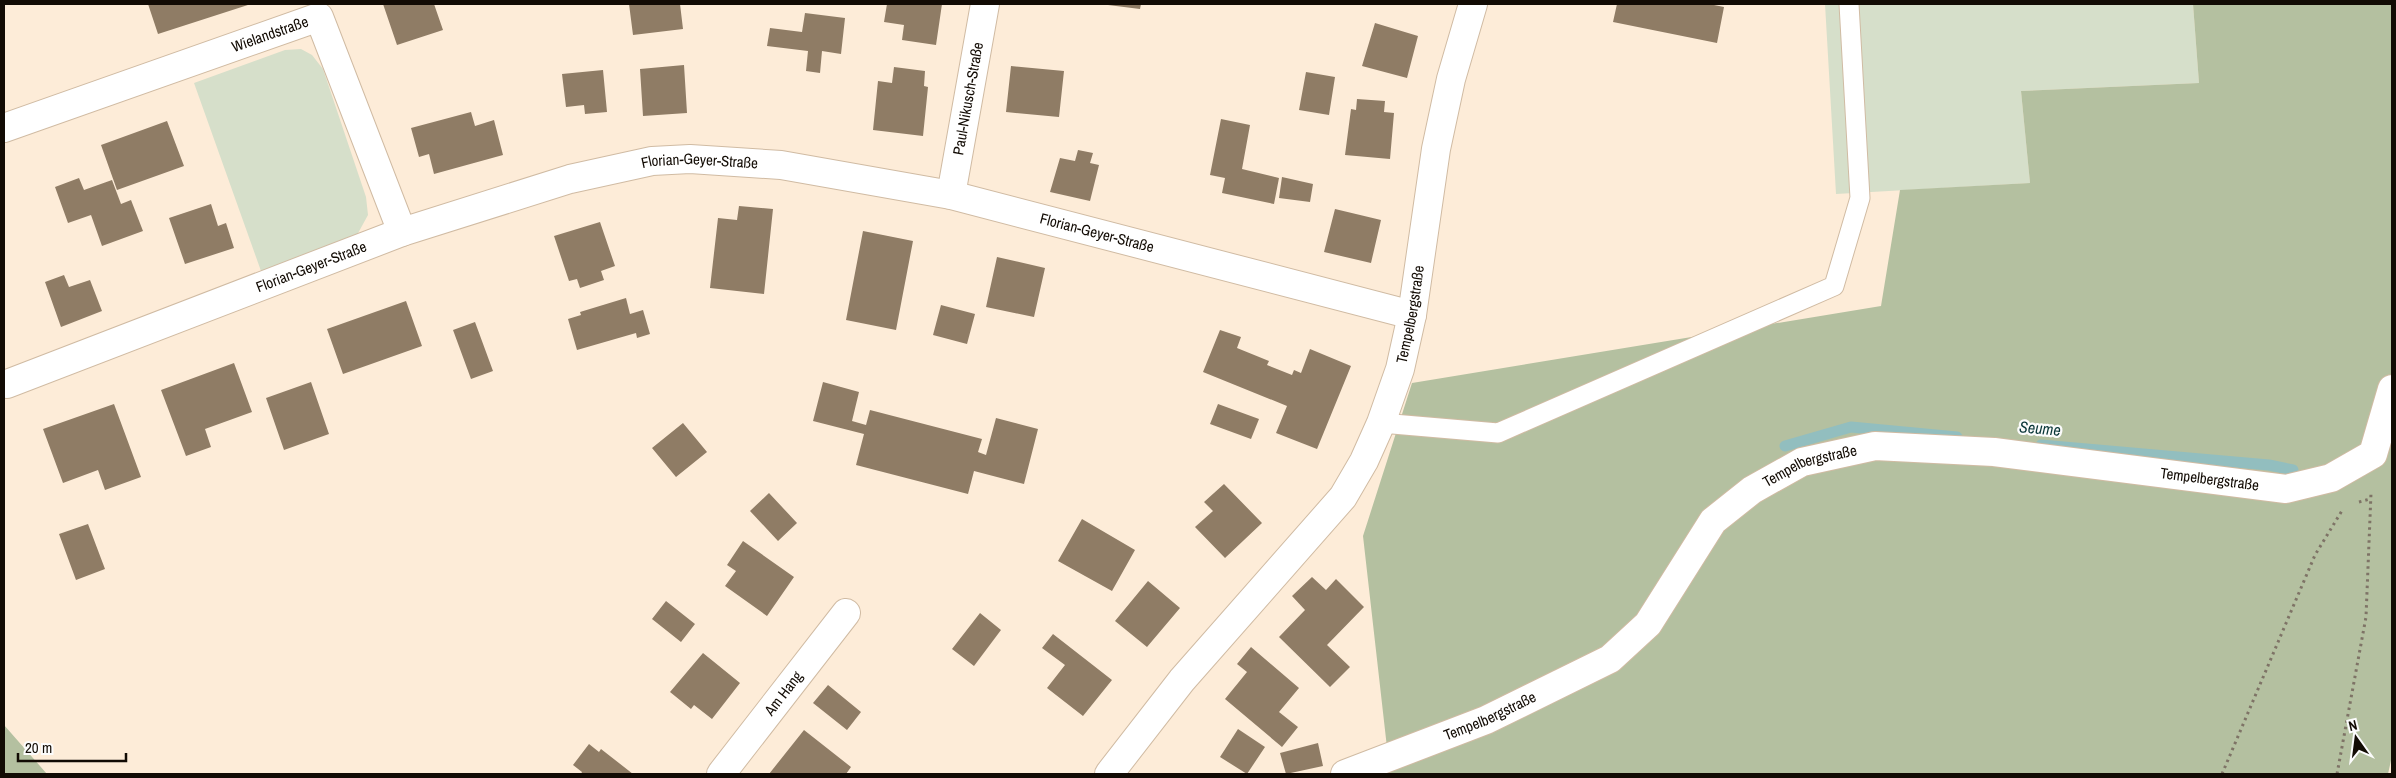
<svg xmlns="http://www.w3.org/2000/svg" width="2396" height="778" font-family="'Archivo Narrow',sans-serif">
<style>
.green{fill:#d6dfca}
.forest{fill:#b4c0a0}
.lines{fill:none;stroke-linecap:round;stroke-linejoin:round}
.stream{stroke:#92bebf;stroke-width:11}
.building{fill:#8f7c65}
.lane-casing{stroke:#d0bba3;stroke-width:21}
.street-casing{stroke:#d0bba3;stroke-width:30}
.path{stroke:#7e7366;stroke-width:3;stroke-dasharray:2.5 4;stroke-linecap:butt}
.lane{stroke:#fff;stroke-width:19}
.street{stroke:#fff;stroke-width:28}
.labels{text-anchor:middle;stroke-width:4.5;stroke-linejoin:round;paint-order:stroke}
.street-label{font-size:15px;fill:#120b04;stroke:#fcfcfc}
.water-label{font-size:16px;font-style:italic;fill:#083537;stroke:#fcfcfc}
</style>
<rect width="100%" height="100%" fill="#fdecd8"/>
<path class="green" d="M1825,4H2193L2199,83L2021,91L2030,183L1836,194Z
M301,49L312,55L323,69L366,197L368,215L357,235L261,271L194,83L285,50Z"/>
<path class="forest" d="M2193,4H2392V756L2388,774H1390L1363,536L1412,383L1881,306L1900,190L2030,183L2021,91L2199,83Z
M4,725L47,774H4Z"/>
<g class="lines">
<path class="stream" d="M2041,445L2269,465L2293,470
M1785,446L1851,427L1957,437"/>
</g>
<path class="building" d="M148,4H251L158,34Z
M383,4H434L443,30L397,45Z
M629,4H680L683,29L633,35Z
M887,4H942L936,45L902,40L904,25L884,22Z
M1100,4H1141L1140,9Z
M1617,4H1709L1724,7L1717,43L1613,22Z
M805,13L845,18L841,54L822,51L820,73L806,71L808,51L767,46L770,28L802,32Z
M1375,23L1418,36L1407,78L1362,66Z
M684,65L687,113L643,116L640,69Z
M1011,66L1064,71L1059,117L1006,112Z
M894,67L925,71L924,86L928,87L923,136L873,130L878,81L892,83Z
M603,70L607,112L585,114L584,105L566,107L562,74Z
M1306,72L1335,77L1329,115L1299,110Z
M1357,99L1385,101L1384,112L1394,113L1390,159L1345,155L1351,109L1356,110Z
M471,112L475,126L494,120L503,155L434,174L429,154L419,157L411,128Z
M1221,119L1250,125L1242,169L1279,178L1274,204L1222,193L1225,178L1210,175Z
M167,121L184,166L117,190L101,145Z
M1078,150L1093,153L1090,163L1099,165L1090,201L1050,192L1060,158L1075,161Z
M1282,177L1313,184L1310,202L1279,198Z
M79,178L84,190L112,180L121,204L131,200L143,231L102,246L91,215L68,223L55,187Z
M211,204L218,226L226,223L234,248L185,264L169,218Z
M739,206L773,209L764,294L710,288L718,218L737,220Z
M1335,209L1381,220L1371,263L1324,252Z
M600,222L615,266L601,271L604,280L580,288L577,279L569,281L554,236Z
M863,231L913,241L896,330L846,320Z
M997,257L1045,268L1034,317L986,307Z
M64,275L69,287L90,280L102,311L61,327L45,282Z
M626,298L630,314L643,310L650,334L637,338L636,333L577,350L568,319L581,315L580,312Z
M406,301L422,346L343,374L327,329Z
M941,305L975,314L967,344L933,335Z
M475,322L493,371L471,379L453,330Z
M1220,330L1241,337L1237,348L1269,361L1267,365L1292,375L1294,370L1301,373L1310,349L1351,366L1317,449L1276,433L1287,406L1203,372Z
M234,363L252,412L205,429L211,447L186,456L161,390Z
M311,382L329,434L284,450L266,398Z
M823,382L859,392L852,421L866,425L870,410L982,439L978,452L986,455L996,418L1038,429L1024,484L974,471L968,494L856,465L864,434L813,421Z
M114,404L141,477L105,490L98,470L63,483L43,429Z
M1218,404L1259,419L1251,439L1210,424Z
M683,423L707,452L676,477L652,448Z
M1224,484L1262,523L1225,558L1195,527L1213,511L1204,502Z
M769,493L797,523L778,541L750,511Z
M1082,519L1135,550L1112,591L1058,561Z
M88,524L105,569L76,580L59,534Z
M743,541L794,577L767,616L725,586L736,571L727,565Z
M1312,577L1326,590L1336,579L1364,607L1327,645L1350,667L1330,687L1279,637L1305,610L1292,596Z
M1148,581L1180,608L1147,647L1115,621Z
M666,601L695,624L681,642L652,619Z
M980,613L1001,630L974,666L952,649Z
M1053,634L1112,680L1083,716L1047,688L1065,665L1042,648Z
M1251,647L1299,688L1279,712L1298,727L1282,747L1225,699L1247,672L1237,664Z
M703,653L740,683L712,719L694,705L691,709L670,692Z
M828,685L861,712L847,730L813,703Z
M1238,729L1265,747L1247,774L1220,757Z
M804,730L851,767L846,774H769Z
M1318,743L1323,766L1286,774L1280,753Z
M589,744L599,752L601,749L633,774H581L582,772L573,765Z"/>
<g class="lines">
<defs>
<path id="lane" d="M1381,423L1498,433L1834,286L1860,198L1849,4"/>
<g id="street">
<path id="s1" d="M4,128L319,17L402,232"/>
<path id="s2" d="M951,195L985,4"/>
<path id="s3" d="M7,384L402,232L570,179L652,161L690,159L781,165L951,195L1412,315"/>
<path id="s4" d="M721,774L846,613"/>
<path id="s5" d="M1109,774L1182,680L1343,497L1364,461L1381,423L1400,369L1412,315L1436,149L1451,79L1473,4"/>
<path id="s6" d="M1345,774L1486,720L1610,659L1648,624L1713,521L1752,490L1802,462L1875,446L1994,452L2286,489L2331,478L2373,454L2392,389"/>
</g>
</defs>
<use href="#lane" class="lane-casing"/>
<use href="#street" class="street-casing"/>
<path class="path" d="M2359,502L2370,499
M2222,774L2315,555L2343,509
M2337,774L2366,617L2371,493"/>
<use href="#lane" class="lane"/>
<use href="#street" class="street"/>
</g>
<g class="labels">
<g class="street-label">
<text dy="5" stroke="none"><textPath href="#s1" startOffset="282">Wielandstraße</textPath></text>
<text dy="5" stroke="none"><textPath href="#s2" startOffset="98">Paul-Nikusch-Straße</textPath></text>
<text dy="5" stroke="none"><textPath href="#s3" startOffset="731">Florian-Geyer-Straße</textPath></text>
<text dy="5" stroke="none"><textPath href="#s3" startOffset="1136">Florian-Geyer-Straße</textPath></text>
<text dy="5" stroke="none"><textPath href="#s3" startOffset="326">Florian-Geyer-Straße</textPath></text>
<text dy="5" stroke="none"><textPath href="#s5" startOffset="559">Tempelbergstraße</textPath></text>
<text dy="5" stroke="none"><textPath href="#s6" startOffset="576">Tempelbergstraße</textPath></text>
<text dy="5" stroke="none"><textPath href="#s6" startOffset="981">Tempelbergstraße</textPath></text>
<text dy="5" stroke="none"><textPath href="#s4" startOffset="102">Am Hang</textPath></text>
<text dy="5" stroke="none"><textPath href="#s6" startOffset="156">Tempelbergstraße</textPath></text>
</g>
<g class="water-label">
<text transform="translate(2040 428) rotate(5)" y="6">Seume</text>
</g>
</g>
<rect width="2396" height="778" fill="none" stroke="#120b04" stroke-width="10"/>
<g transform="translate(2356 738) rotate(346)" stroke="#fcfcfc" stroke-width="4" paint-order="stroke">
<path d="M0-4L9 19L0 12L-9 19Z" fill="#120b04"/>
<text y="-8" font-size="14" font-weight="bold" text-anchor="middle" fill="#120b04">N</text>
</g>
<path d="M18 753v8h108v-8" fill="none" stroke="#120b04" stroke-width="2.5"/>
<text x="25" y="753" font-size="15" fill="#120b04" stroke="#fcfcfc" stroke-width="4" paint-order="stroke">20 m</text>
</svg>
